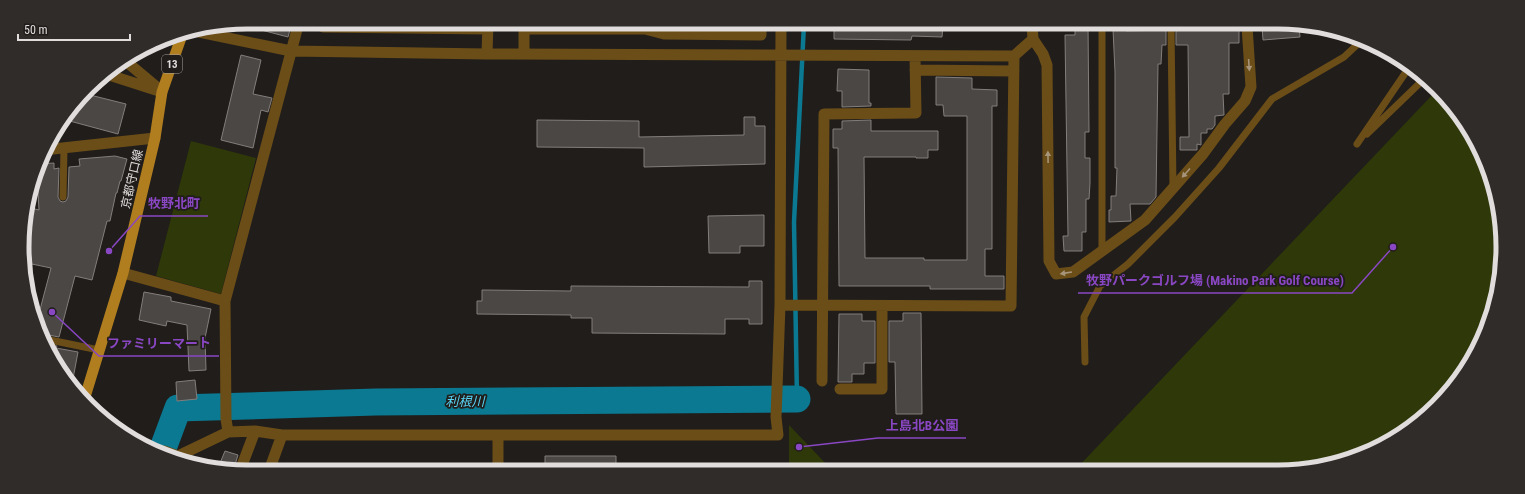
<svg xmlns="http://www.w3.org/2000/svg" width="1525" height="494" font-family="'Roboto Condensed','Noto Sans JP',sans-serif">
<style>
.green{fill:#2e3809}
.lines{fill:none;stroke-linecap:round;stroke-linejoin:round}
.stream{stroke:#0a7991;stroke-width:4.5}
.river{stroke:#0a7991;stroke-width:27}
.building{fill:#4b4745;stroke:#837e7c}
.service{stroke:#6b4d17;stroke-width:7}
.minor{stroke:#6b4d17;stroke-width:11}
.tertiary{stroke:#6b4d17;stroke-width:11}
.primary{stroke:#b07d1f;stroke-width:11}
.oneway{fill:#a6957a}
.labels{text-anchor:middle;stroke-width:3.5;stroke-linejoin:round;paint-order:stroke}
.shield{fill:#201d1b;stroke:#a6a3a2;stroke-width:1}
.shield-label{font-size:11px;font-weight:bold;fill:#e0dddc}
.street-label{font-size:12px;fill:#e0dddc;stroke:#201d1b}
.water-label{font-size:13px;font-style:italic;fill:#58d4f5;stroke:#201d1b}
.rim{fill:none;stroke:#e0dddc;stroke-width:5}
.leader{fill:none;stroke:#8a47c3;stroke-width:1.5}
.callout-dot{fill:#8a47c3;stroke:#201d1b;stroke-width:1.5}
.callout-label{font-size:13px;text-anchor:middle;font-weight:bold;fill:#8a47c3;stroke:#201d1b;stroke-width:3.5;stroke-linejoin:round;paint-order:stroke}
</style>
<rect width="100%" height="100%" fill="#201d1b"/>
<path class="green" d="M1435,92L1465,122L1499,203V291L1473,359L1437,406L1378,449L1308,470H1075Z
M191,141L256,158L221,294L156,276Z
M789,425L831,469H789Z"/>
<g class="lines">
<path class="stream" d="M797,399L794,222L804,24"/>
<path class="river" d="M162,451L178,408L376,402L797,399"/>
</g>
<path class="building" d="M246,22H292L288,37L246,26Z
M834,24L943,25L942,37L912,36L911,40L834,39Z
M1075,25H1088L1089,132H1085V158H1090V183L1089,199H1086V232H1082V251H1064L1063,236H1068L1065,35H1075Z
M1262,26H1299L1300,37L1263,40Z
M1220,27H1239V43H1229V94H1223L1224,115L1215,116V125L1212,129H1207V133H1201V145L1197,144V150H1180V137H1189L1188,45H1176V30L1220,29Z
M1113,29H1126V31L1166,30V45H1162L1161,64H1158L1156,197L1150,204H1130L1131,221L1109,222V210H1111V196H1116L1117,168H1115V72Z
M241,55L261,60L253,94L272,98L268,112L261,110L253,148L221,140Z
M838,69L869,70V103H871V106L842,107V91H837Z
M936,77L972,78V89L997,90V106H992V249H985V276H1004V289H930V286H839L838,148H833V129H842V121L871,120V131H938V150H928V158H916V157H864L865,258H924V260H967V116H944L943,105H936Z
M86,94L126,104L118,134L66,120Z
M744,117H755V126H765V164L644,167V148L537,147V120L639,121V137L744,135Z
M115,156L127,159L121,181H120L117,193H116L110,221H107L92,280L75,276L59,337L43,334L37,321L51,268L27,263L25,232L31,208L39,210L37,175L40,164L54,163V169L59,168L58,197L60,201L63,202L66,201L68,197L69,167L80,166L79,159Z
M764,215V246H740V253H709L708,216Z
M749,281H762V324H749V319H725V334L592,333V318H571V315L477,314V301H482V290L571,291V286L749,287Z
M144,292L171,297V301L211,309L205,338L206,370L189,371L187,325L167,321L166,326L139,320Z
M903,313H921L922,414H896L895,362H889V321H903Z
M839,314H862V321H875V363H864V374H852V382H838Z
M48,345L57,346L56,348L78,352L72,384L60,372Z
M195,380L197,399L177,401L176,382Z
M225,451L238,455L234,468H218Z
M545,456H616V469L545,468Z"/>
<g class="lines">
<path class="service" d="M1171,26L1173,188
M1367,134L1423,80
M1357,144L1410,66
M63,197L64,148
M1102,251V25
M45,339L99,350
M1085,362L1084,317L1100,286L1128,264L1175,217L1219,168L1272,99L1344,57L1360,42"/>
<path class="minor" d="M325,22L323,27L488,29
M524,29H645L664,34L761,35V24
M199,32L291,51L487,54L1014,56L1033,39L1032,25
M1033,39L1043,54L1047,65L1049,261L1056,274L1073,272L1145,220L1203,154L1225,124L1245,101L1251,87L1247,26
M487,54L488,23
M524,54V23
M915,70L1014,71
M44,150L155,138
M123,273L225,301
M780,305L1011,306L1014,56
M822,381L824,114L916,113L915,56
M840,389H882V306
M228,432L226,419L225,301L299,22
M164,451L178,456L228,432L255,431L282,435H778L776,417L780,305L781,24
M241,468L255,431
M270,468L282,435
M498,468V435"/>
<path class="tertiary" d="M125,61L128,63L159,89
M106,74L162,92"/>
<path class="primary" d="M85,397L123,273L155,138L162,92L182,35"/>
</g>
<defs><path id="oneway-solid" d="M-6-.8H1V-3.2L6.5 0L1 3.2V.8H-6Z"/></defs>
<g class="oneway">
<use href="#oneway-solid" transform="translate(1249 65) rotate(86)"/>
<use href="#oneway-solid" transform="translate(1048 157) rotate(-91)"/>
<use href="#oneway-solid" transform="translate(1186 173) rotate(132)"/>
<use href="#oneway-solid" transform="translate(1066 273) rotate(171)"/>
</g>
<g class="labels">
<rect class="shield" x="162" y="55" width="20" height="18" rx="3"/>
<g class="shield-label">
<text x="172" y="68">13</text>
</g>
<g class="street-label">
<text transform="translate(132 179) rotate(-77)" y="4">京都守口線</text>
</g>
<g class="water-label">
<text x="465" y="406">利根川</text>
</g>
</g>
<path d="M0 0H1525V494H0ZM247 29H1278A218 218 0 0 1 1496 247V247A218 218 0 0 1 1278 465H247A218 218 0 0 1 29 247V247A218 218 0 0 1 247 29Z" fill="#2f2c2a" fill-rule="evenodd"/>
<path class="rim" d="M247 29H1278A218 218 0 0 1 1496 247V247A218 218 0 0 1 1278 465H247A218 218 0 0 1 29 247V247A218 218 0 0 1 247 29Z"/>
<path class="leader" d="M109 251L140 216H208M1393 247L1352 293H1078M52 312L99 356H219M799 447L878 438H966"/>
<g class="callout-dot">
<circle cx="109" cy="251" r="4"/>
<circle cx="1393" cy="247" r="4"/>
<circle cx="52" cy="312" r="4"/>
<circle cx="799" cy="447" r="4"/>
</g>
<g class="callout-label">
<text x="174" y="208">牧野北町</text>
<text x="1215" y="285">牧野パークゴルフ場 (Makino Park Golf Course)</text>
<text x="159" y="348">ファミリーマート</text>
<text x="922" y="430">上島北B公園</text>
</g>
<path d="M18 34v6h112v-6" fill="none" stroke="#e0dddc" stroke-width="2"/>
<text x="24" y="34" font-size="12" fill="#e0dddc" stroke="#201d1b" stroke-width="3" paint-order="stroke">50 m</text>
</svg>
